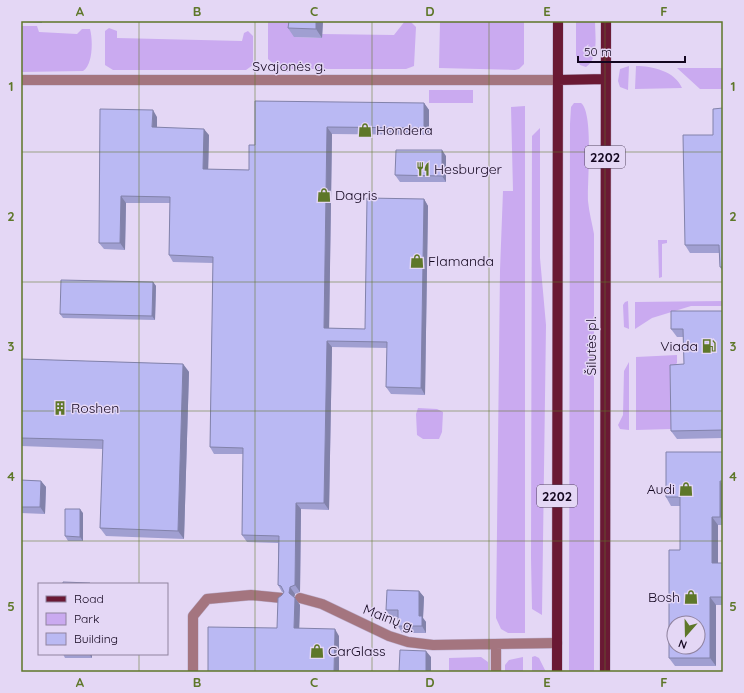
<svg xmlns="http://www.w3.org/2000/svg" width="744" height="693" font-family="Quicksand,sans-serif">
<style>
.green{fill:#caaaf0}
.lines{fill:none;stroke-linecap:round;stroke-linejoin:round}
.street-casing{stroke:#beb1ce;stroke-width:11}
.primary-casing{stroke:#beb1ce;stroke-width:11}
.street{stroke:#a4757f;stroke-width:10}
.primary{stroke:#6a1934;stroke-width:10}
.wall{fill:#a09fd1}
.shaded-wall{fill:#8282aa}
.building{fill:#bab9f3;stroke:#8282aa;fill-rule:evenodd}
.grid{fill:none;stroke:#5e7729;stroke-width:1;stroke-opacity:0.55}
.labels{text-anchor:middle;stroke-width:3;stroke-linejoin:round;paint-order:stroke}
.shield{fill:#e4d7f5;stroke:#52455f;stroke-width:1}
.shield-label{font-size:13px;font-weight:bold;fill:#13061f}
.street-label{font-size:14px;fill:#13061f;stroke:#e4d7f5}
.poi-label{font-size:14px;fill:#13061f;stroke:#e4d7f5;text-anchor:start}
.neatline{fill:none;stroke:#5e7729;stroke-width:1.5}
.grid-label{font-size:13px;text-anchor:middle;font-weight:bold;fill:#5e7729}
</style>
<rect width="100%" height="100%" fill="#e4d7f5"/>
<path class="green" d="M268,21H295L294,37L322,38V34L394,35L405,21L411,22L416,27L414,66L406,69H291L290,72L281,71L268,59Z
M440,21H524V64L519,69L515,70L439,68Z
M576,21H595C595,34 599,59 586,67L580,65L576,55Z
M21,26H37L39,32L77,34L82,29H90C93,40 93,65 83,71L21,72Z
M109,28L117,31V38L242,41L244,33L248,31L253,36V65L246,70H113L105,65V31Z
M629,66L628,90L620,87L618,81L620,69Z
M636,66C652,66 675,71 682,88L635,89Z
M677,68H723V89H700Z
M429,90H473V103H429Z
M574,103H581C594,113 587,182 588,201C589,212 592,223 594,234V672H569L570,124L571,107Z
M525,106V633H508L501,629L496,618L500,270L503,191H513L511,107Z
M540,128V258L546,325L542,615L532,609L531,558L532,136Z
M658,240H667V243L662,244V277L659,278Z
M628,301L629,329L624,327L623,305L625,302Z
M723,301V306H691L652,318L635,329V302Z
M677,355V363L670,371L671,429L636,430V357Z
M629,362V430L620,429L618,425L623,415L624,371Z
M418,408L437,409L443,412L442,432L439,439H423L417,435L416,414Z
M535,656L539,658L546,672H532V657Z
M481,657L488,662V672H449V658Z
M523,657V672H505V665L509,660Z"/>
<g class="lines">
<defs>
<path id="street" d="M21,80H558
M300,598L322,604L389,636L408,642L433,645L557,643
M496,645V672
M193,672V616L207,599L251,595L282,598"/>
<path id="primary" d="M558,80L606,79
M557,672L558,21
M605,672L606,21"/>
</defs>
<use href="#street" class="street-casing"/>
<use href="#primary" class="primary-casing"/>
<use href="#street" class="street"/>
<use href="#primary" class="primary"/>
</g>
<path class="wall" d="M21,21H42V23L21,22Z
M289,21H323L322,38L294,37L288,28Z
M424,103L429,110V135L332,134L329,328L365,329L424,199L428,206L425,395L391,394L386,387L387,348L332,347L329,510L301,509L300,592L295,594L294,597L300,605L299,628L339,636L277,628L282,595L284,592H282L278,585V543L247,542L242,535L243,454H214L210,447L213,263L173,262L169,255L170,203H126L125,250L104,249L99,243L157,117V127L209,135L208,169L249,170L255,145Z
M723,108V272L720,267L719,253H690L685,245L713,135Z
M446,156V182H400L395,175Z
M153,282L156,286L155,320L63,318L60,314Z
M723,311V438L677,439L671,431L684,364L683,337H677L671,329Z
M21,359L183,364L189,372L184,539L106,536L100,528L103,449L21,446Z
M723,452V525H718V563H723V605H716V666H675L669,658L680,550V506H671L666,497Z
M21,480L41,481L46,487L45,514L21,513Z
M83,513V541H68L65,536Z
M419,591L424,597L423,618L426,622V633H402L398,626V617H391L386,610Z
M63,654H92V658H65Z"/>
<path class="shaded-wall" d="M316,21H323L322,38L316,29Z
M424,103L429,110V135L424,128Z
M153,110L157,117V133L152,127Z
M327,127L332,134L329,335L324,328Z
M204,129L209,135L208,176L203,169Z
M442,150L446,156V182L442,176Z
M121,196L126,203L125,250L120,243Z
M424,199L428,206L425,395L421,388Z
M153,282L156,286L155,320L152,316Z
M327,341L332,347L329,510L324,503Z
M183,364L189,372L184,539L178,531Z
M41,481L46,487L45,514L40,507Z
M720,481L723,485V521L720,517Z
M296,503L301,509L300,592L295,585Z
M80,509L83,513V541L80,537Z
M712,517L718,525V571L712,563Z
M290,587L295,594L294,599L289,593Z
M167,591L168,594L167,628Z
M419,591L424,597L423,618L426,622V633L422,626L419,616Z
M710,597L716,605V666L710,658Z
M295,598L300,605L299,635L294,628Z
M335,629L339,636V672H334Z
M426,651L431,657V672H426Z
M89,654H92V658Z"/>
<path class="building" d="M289,21H316V29L288,28Z
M255,101L424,103V128L327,127L324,328L365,329L367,198L424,199L421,388L386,387L387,342L327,341L324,503H296L295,585L290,587L289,593L295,598L294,628L335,629L334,672H208V627L277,628L278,598L282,595L284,592L281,586L278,585L279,536L242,535L243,448L210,447L213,257L169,255L170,197L121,196L120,243H99L100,109L153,110L152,127L204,129L203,169L249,170V145H255Z
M723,108V267H720L719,245H685L683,135H713V109Z
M396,150H442V176L395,175Z
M61,280L153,282L152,316L60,314Z
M671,311H723V430L671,431L670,365L684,364L683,329H671Z
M21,359L183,364L178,531L100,528L103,440L21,438Z
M666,452H723V481H720V517H712V563H723V597H710V658H669V550H680V497H666ZM674,623H698V647H674Z
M21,480L41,481L40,507H21Z
M65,509H80V537L65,536Z
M63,582L90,583V584H63Z
M387,590L419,591V616H422V626H398V610H386Z
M400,650L426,651V672H399Z"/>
<path class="grid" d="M139,21V584M255,21V672M372,21V672M489,21V672M605,21V672M21,152H723M21,282H723M21,411H723M21,541H723M139,654V672"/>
<defs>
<symbol id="shop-bare" viewBox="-9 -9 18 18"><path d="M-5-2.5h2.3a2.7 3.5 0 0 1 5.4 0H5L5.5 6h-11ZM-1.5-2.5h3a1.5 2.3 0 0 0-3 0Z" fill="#5e7729" stroke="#e4d7f5" stroke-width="2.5" paint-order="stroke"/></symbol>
<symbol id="restaurant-bare" viewBox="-9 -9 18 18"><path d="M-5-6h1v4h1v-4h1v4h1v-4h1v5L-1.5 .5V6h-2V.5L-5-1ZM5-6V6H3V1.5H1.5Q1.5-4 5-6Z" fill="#5e7729" stroke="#e4d7f5" stroke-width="2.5" paint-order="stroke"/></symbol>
<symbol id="fuel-bare" viewBox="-9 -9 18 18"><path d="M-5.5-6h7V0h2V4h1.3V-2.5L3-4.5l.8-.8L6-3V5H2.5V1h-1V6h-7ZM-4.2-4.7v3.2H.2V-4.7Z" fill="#5e7729" stroke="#e4d7f5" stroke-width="2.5" paint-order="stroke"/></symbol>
<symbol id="building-bare" viewBox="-9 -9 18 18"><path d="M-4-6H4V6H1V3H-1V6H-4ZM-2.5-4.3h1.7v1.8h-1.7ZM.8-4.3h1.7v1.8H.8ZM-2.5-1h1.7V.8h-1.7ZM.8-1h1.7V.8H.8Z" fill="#5e7729" stroke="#e4d7f5" stroke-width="2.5" paint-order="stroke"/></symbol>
</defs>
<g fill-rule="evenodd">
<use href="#shop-bare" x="355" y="120" width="20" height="20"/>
<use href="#restaurant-bare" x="413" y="159" width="20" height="20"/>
<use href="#shop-bare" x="314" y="185" width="20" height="20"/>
<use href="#shop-bare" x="407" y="251" width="20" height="20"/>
<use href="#fuel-bare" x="699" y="336" width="20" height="20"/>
<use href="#building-bare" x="50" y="398" width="20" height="20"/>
<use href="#shop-bare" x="676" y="479" width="20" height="20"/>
<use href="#shop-bare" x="681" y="587" width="20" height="20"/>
<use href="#shop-bare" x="307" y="641" width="20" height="20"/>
</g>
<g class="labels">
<g class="shield">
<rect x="585" y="146" width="40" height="22" rx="3"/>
<rect x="537" y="485" width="40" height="22" rx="3"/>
</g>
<g class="shield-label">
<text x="605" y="162">2202</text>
<text x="557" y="501">2202</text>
</g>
<g class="street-label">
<text x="289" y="71">Svajonės g.</text>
<text transform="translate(591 346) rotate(-90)" y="5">Šilutės pl.</text>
<text transform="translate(389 618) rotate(21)" y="5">Mainų g.</text>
</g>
<g class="poi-label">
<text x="376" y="135">Hondera</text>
<text x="434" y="174">Hesburger</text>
<text x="335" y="200">Dagris</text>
<text x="428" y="266">Flamanda</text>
<text x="698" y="351" text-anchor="end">Viada</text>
<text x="71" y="413">Roshen</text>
<text x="675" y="494" text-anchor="end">Audi</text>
<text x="680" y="602" text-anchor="end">Bosh</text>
<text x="328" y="656">CarGlass</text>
</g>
</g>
<rect width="744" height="693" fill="none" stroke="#e4d7f5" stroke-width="44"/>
<rect x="38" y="583" width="130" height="72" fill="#e4d7f5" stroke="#90839f"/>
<rect x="46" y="596" width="20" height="6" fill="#6a1934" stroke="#90839f"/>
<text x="74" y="603" font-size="12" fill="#13061f">Road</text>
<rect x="46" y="613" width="20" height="12" fill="#caaaf0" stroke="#90839f"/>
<text x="74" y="623" font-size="12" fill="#13061f">Park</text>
<rect x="46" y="633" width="20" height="12" fill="#bab9f3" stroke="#90839f"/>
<text x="74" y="643" font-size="12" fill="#13061f">Building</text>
<g transform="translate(686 635) rotate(200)"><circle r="19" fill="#e4d7f5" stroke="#90839f"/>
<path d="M0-3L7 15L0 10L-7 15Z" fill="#5e7729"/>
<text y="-6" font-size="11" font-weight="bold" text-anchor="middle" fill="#13061f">N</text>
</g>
<path d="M578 56v6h107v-6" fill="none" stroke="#13061f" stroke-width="2"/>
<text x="584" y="56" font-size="12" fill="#13061f" stroke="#e4d7f5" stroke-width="3" paint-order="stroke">50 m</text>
<rect x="22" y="22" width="700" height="649" class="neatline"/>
<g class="grid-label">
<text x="80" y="16">A</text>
<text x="197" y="16">B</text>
<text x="314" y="16">C</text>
<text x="430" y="16">D</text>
<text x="547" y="16">E</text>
<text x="664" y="16">F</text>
<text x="11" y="91">1</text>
<text x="733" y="91">1</text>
<text x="11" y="221">2</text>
<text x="733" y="221">2</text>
<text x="11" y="351">3</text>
<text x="733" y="351">3</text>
<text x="11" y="481">4</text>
<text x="733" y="481">4</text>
<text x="11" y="611">5</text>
<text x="733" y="611">5</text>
<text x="80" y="687">A</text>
<text x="197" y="687">B</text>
<text x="314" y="687">C</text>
<text x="430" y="687">D</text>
<text x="547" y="687">E</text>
<text x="664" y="687">F</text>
</g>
</svg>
